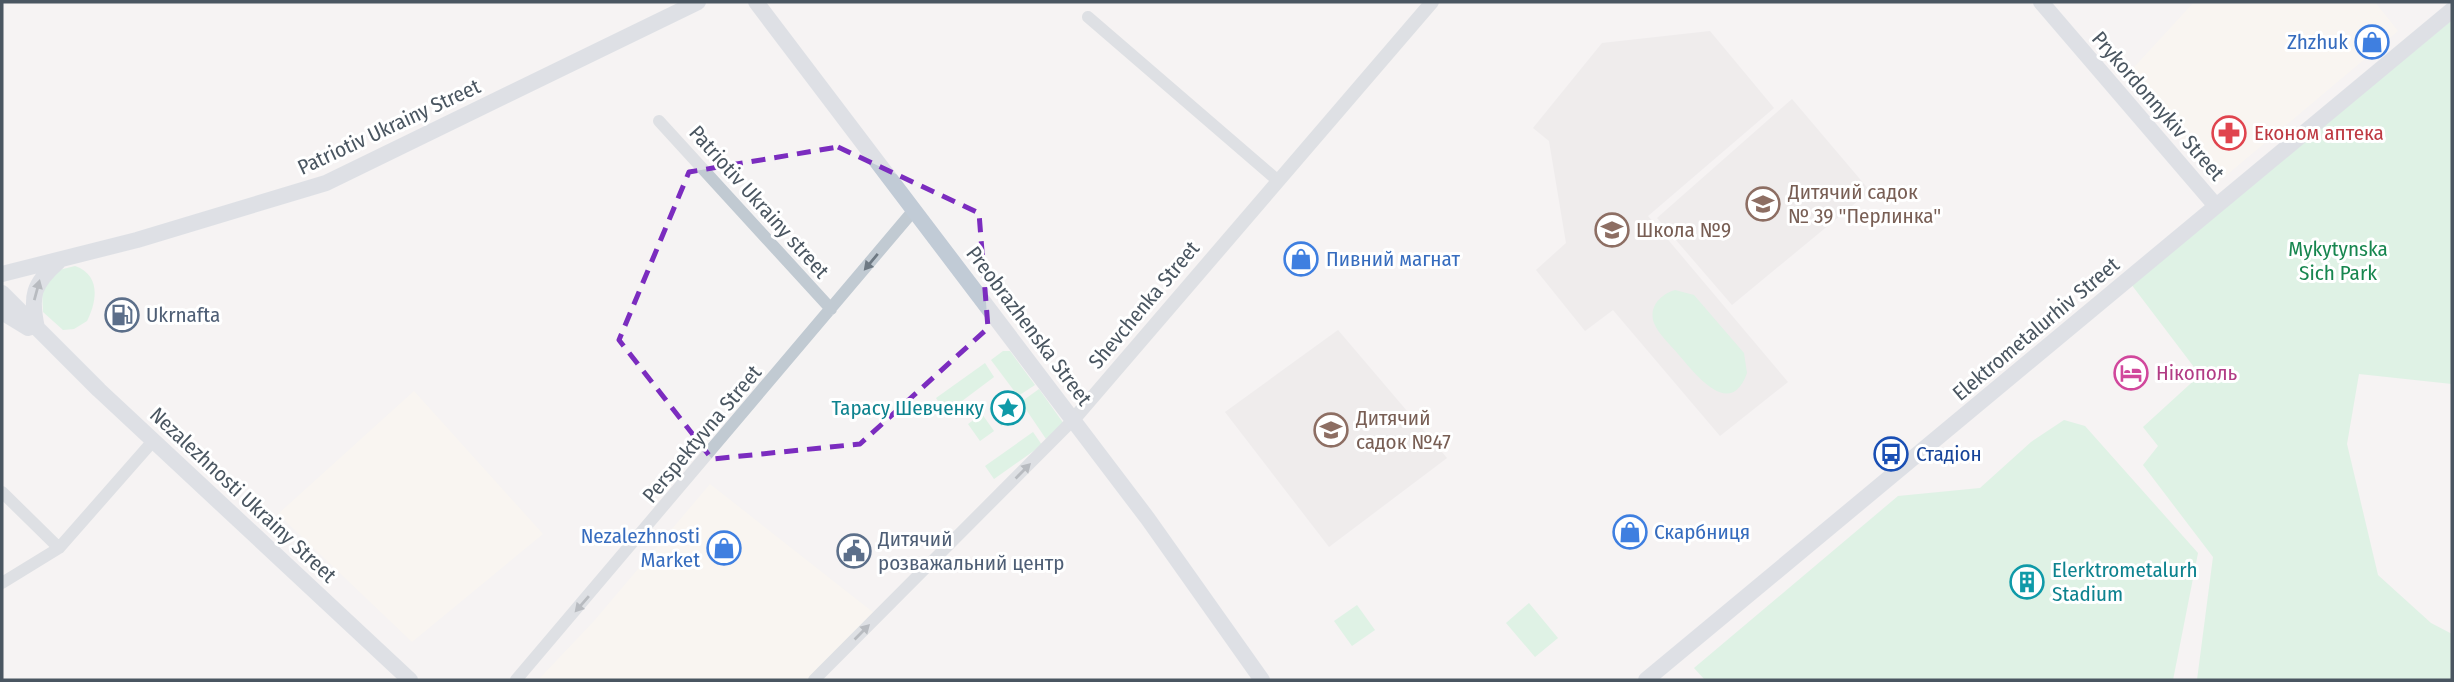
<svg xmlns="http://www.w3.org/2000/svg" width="2454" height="682" font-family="'Fira Sans Condensed',sans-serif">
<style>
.commercial{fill:#fdf9ef}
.education{fill:#e6e4e5}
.green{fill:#c3f1d5}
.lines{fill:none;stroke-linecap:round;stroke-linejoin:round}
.minor{stroke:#c1cad2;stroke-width:12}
.tertiary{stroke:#c1cad2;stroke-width:14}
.secondary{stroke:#c1cbd6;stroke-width:16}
.oneway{fill:#6e7983}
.oneway2{fill:#6e7984}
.marked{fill:none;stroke:#7b2cbf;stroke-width:5;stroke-dasharray:14 9;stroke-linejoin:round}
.labels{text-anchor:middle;stroke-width:6;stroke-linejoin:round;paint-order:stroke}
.shop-label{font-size:21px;fill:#366cbe;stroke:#fff;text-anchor:end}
.street-label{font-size:21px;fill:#4a5661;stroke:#fff}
.health-label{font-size:21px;fill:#be3a42;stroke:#fff;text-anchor:start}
.education-label{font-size:21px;fill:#785e54;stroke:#fff;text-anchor:start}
.park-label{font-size:21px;fill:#17864f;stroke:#fff}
.service-label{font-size:21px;fill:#4e5e75;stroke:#fff;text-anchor:start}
.hotel-label{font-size:21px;fill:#b23c85;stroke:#fff;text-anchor:start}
.culture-label{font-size:21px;fill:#0d838f;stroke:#fff;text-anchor:end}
.transit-label{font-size:21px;fill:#164399;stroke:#fff;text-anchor:start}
</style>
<rect width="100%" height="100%" fill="#f5f3f3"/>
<path class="commercial" d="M2194,2H2375L2398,31L2216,184L2127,75Z
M414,391L543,534L412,642L278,514Z
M710,484L874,613L807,680H538L594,621Z"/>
<path class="education" d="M1710,31L1774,108L1648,216L1788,382L1720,436L1613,310L1585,331L1536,270L1566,243L1549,141L1533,128L1602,43Z
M1792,99L1870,191L1732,305L1657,218Z
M1338,330L1447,458L1329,547L1225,412Z"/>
<path class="green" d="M2452,20V384L2359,374L2347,444L2378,575L2431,623L2452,634V680H2197L2213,557L2143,465L2158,446L2143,427L2200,375L2131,284Z
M75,266C101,275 97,301 87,321L74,329L63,330L43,312L42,291L55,271Z
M1675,290L1694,295L1744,353L1747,373C1730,421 1694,372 1678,354C1671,345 1658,334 1654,323C1648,307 1661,294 1675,290Z
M1003,351H1010L1035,385L1018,396L991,360Z
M985,363L994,377L946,413L936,398Z
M1039,389L1064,424L1046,439L1021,402Z
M1007,395L1008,403L1003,407L1007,413L1012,410L1019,413L1001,426L989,409Z
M982,414L994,431L980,441L968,424Z
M2064,420L2085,426L2198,553L2173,680H1705L1694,668L1898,496L1980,488L2031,442Z
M1033,432L1042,445L994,479L985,466Z
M1529,603L1558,638L1535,657L1506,623Z
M1357,605L1375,630L1352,646L1334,621Z"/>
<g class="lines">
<path class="minor" d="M1088,17L1276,179
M659,121L831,309
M2,492L59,548
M2,583L59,548L153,441
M516,680L914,210
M814,680L1073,420"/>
<path class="tertiary" d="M1073,420L1432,2"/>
<path class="secondary" d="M756,2L1148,519L1262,680
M2041,2L2216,206
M2,274L137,240L326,183L698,2
M2,293L99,390L410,680
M2,312L28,328
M37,328C30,296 33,284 58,262
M1646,680L2452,10"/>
</g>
<defs><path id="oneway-solid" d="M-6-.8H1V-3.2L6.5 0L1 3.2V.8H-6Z" transform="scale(1.75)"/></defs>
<g class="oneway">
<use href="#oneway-solid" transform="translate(871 262) rotate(130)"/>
<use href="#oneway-solid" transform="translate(1023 471) rotate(-45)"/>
<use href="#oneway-solid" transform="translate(582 604) rotate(131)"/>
<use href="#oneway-solid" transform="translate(862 632) rotate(-45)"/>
</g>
<use class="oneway2" href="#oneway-solid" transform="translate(37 290) rotate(-75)"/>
<path d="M0 0H2454V682H0ZM838,147L979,213L988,328L860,444L712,459L619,340L689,172Z" fill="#f5f3f3" fill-opacity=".55" fill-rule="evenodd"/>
<path class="marked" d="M838,147L979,213L988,328L860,444L712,459L619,340L689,172Z"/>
<defs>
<symbol id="shop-ring" viewBox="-11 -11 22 22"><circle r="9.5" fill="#fff" stroke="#3f7fe0" stroke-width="1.5"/><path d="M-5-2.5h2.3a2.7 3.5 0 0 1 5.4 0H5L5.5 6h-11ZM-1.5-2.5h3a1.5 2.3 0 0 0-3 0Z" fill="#3f7fe0"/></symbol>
<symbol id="pharmacy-ring" viewBox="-11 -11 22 22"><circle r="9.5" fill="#fff" stroke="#e0444e" stroke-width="1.5"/><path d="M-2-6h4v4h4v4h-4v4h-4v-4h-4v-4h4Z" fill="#e0444e"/></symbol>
<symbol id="school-ring" viewBox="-11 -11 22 22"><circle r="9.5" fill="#fff" stroke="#8d6e63" stroke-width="1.5"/><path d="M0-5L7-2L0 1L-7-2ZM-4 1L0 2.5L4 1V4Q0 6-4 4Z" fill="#8d6e63"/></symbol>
<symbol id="fuel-ring" viewBox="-11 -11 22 22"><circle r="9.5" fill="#fff" stroke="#5c6f8a" stroke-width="1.5"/><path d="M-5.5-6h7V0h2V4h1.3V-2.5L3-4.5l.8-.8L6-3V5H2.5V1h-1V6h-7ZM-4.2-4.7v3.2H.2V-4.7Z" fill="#5c6f8a"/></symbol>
<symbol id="hotel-ring" viewBox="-11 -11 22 22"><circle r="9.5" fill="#fff" stroke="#d1479c" stroke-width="1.5"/><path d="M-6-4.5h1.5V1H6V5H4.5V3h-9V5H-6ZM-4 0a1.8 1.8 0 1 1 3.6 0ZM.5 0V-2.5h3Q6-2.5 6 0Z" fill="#d1479c"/></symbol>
<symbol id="sight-ring" viewBox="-11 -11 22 22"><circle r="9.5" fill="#fff" stroke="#0f9aa8" stroke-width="1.5"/><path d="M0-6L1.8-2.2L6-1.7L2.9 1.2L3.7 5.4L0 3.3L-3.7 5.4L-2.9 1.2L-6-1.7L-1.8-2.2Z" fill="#0f9aa8"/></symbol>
<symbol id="bus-ring" viewBox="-11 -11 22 22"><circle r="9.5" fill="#fff" stroke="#1a4fb4" stroke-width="1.5"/><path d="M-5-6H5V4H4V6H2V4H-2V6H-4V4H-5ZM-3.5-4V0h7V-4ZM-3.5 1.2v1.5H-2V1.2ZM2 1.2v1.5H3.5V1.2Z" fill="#1a4fb4"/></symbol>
<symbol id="civic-ring" viewBox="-11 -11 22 22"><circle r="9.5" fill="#fff" stroke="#5c6f8a" stroke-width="1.5"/><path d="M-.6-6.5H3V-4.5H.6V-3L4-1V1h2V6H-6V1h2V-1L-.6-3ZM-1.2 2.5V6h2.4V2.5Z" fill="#5c6f8a"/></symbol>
<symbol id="building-ring" viewBox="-11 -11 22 22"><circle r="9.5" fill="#fff" stroke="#0f9aa8" stroke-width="1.5"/><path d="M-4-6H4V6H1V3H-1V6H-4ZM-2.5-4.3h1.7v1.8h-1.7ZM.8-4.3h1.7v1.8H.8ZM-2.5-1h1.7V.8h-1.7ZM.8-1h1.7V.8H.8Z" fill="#0f9aa8"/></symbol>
</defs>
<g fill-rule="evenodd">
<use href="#shop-ring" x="2353" y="23" width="38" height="38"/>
<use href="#pharmacy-ring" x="2210" y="114" width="38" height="38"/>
<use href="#school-ring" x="1744" y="185" width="38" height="38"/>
<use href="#school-ring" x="1593" y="211" width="38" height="38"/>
<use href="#shop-ring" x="1282" y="240" width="38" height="38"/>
<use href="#fuel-ring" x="103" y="296" width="38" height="38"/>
<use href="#hotel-ring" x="2112" y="354" width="38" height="38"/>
<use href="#sight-ring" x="989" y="389" width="38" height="38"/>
<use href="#school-ring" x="1312" y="411" width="38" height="38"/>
<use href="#bus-ring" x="1872" y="435" width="38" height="38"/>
<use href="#shop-ring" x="1611" y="513" width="38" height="38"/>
<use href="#shop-ring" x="705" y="529" width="38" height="38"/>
<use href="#civic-ring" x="835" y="532" width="38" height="38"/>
<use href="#building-ring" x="2008" y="563" width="38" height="38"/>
</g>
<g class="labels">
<g class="shop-label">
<text x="2348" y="49">Zhzhuk</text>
<text x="1326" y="266" text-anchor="start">Пивний магнат</text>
<text x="1654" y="539" text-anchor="start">Скарбниця</text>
<text x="700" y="543">Nezalezhnosti<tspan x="700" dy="24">Market</tspan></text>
</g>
<g class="street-label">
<text transform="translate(2158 106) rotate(49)" y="7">Prykordonnykiv Street</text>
<text transform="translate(389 127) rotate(-25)" y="7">Patriotiv Ukrainy Street</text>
<text transform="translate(759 202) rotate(48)" y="7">Patriotiv Ukrainy street</text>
<text transform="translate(1144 305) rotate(-50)" y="7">Shevchenka Street</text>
<text transform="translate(1029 326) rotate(53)" y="7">Preobrazhenska Street</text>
<text transform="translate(2036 329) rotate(-40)" y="7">Elektrometalurhiv Street</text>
<text transform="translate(702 434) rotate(-50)" y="7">Perspektyvna Street</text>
<text transform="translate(243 495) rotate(43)" y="7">Nezalezhnosti Ukrainy Street</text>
</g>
<g class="health-label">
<text x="2254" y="140">Економ аптека</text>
</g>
<g class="education-label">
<text x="1788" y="199">Дитячий садок<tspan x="1788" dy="24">№ 39 "Перлинка"</tspan></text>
<text x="1636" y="237">Школа №9</text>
<text x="1356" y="425">Дитячий<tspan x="1356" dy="24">садок №47</tspan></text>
</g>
<g class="park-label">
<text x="2338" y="256">Mykytynska<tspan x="2338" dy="24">Sich Park</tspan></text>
</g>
<g class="service-label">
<text x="146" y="322">Ukrnafta</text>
<text x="878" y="546">Дитячий<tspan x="878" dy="24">розважальний центр</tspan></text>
</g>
<g class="hotel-label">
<text x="2156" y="380">Нікополь</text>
</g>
<g class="culture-label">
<text x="984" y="415">Тарасу Шевченку</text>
<text x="2052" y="577" text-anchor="start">Elerktrometalurh<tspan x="2052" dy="24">Stadium</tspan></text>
</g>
<g class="transit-label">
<text x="1916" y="461">Стадіон</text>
</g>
</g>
<rect width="2454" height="682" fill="none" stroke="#4a5661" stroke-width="7"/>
</svg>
